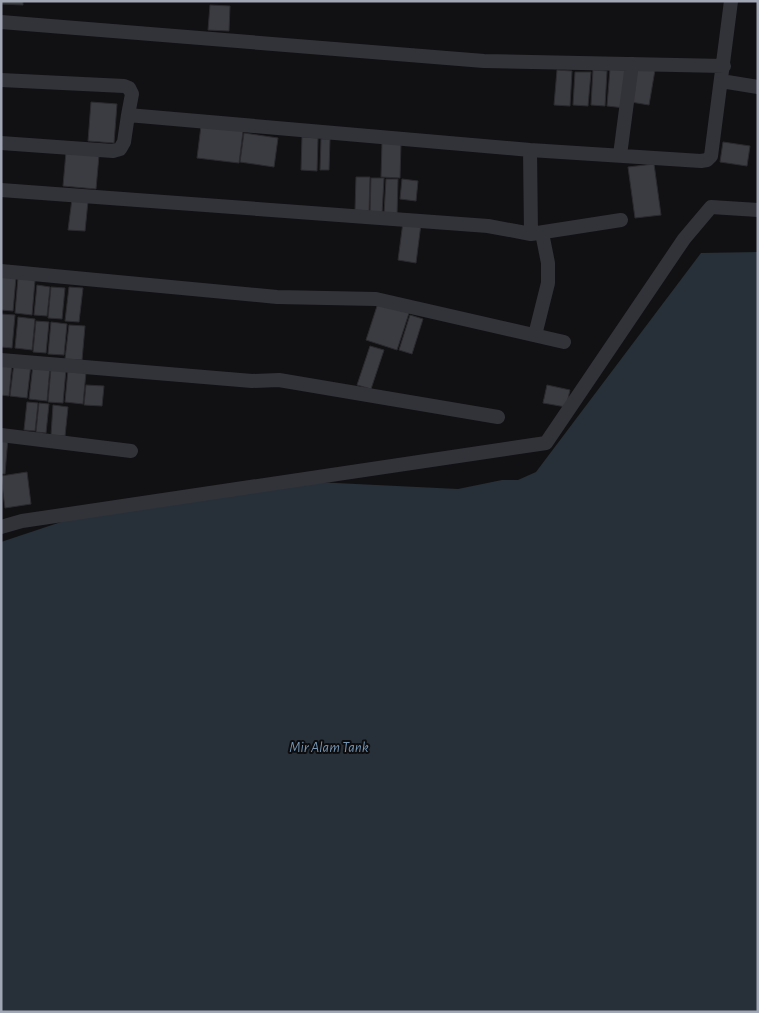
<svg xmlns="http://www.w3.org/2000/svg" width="759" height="1013" font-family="'Alegreya Sans',sans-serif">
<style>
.water{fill:#273038}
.building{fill:#3b3c41;stroke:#2b2b2f}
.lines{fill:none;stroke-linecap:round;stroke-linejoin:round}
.street{stroke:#323339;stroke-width:14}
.labels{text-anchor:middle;stroke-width:4;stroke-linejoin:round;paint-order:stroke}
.water-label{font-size:15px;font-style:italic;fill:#7596b4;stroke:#0d0c0e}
</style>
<rect width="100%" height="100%" fill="#111113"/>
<path class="water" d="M758,252V1012H1V542L67,520L315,482L458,489L502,480H518L536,472L701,253Z"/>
<path class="building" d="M1,1H23V5L1,4Z
M210,5L230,6L229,31L208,30Z
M637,67L655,70L649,105L631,102Z
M610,69L629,71L625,108L607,106Z
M557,70L572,71L570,106L554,105Z
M593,70L607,71L605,106L591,105Z
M575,72H591L588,106L573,105Z
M91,102L117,104L114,143L88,141Z
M201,126L243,131L239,163L197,158Z
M244,133L278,138L274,167L240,162Z
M302,137L318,138L317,171L301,170Z
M321,139H330L329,170H320Z
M723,142L750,146L747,166L720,162Z
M382,143H401L400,178L381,177Z
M66,152L99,155L96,189L63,186Z
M654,164L661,215L635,218L628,167Z
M356,177H370L369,211L355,210Z
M371,178H384L382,214L370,213Z
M386,179H398L397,215L384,214Z
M402,179L418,181L416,201L400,199Z
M72,199L88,201L85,231L68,230Z
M403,222L421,224L416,263L398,260Z
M1,275L16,277L13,311L1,310Z
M18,278L35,280L32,315L15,313Z
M37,285L50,287L47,316L34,315Z
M51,287L65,288L62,319L48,318Z
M69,287L83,288L79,322L65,321Z
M378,303L409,313L397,350L366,340Z
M1,314L15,315L12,348L1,347Z
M410,315L423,319L412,354L399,350Z
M18,317L35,319L32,350L15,348Z
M36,321L49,322L46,353L33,352Z
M51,322L67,324L64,355L48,354Z
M69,325L85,326L82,360L65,359Z
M370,346L384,350L371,389L357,385Z
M1,362L12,363L9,396L1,395Z
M14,363L31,364L27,398L10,396Z
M33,365L50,366L47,401L29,399Z
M51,368L66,369L63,403L48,402Z
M68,370L86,372L83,404L65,402Z
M86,385L104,386L102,406L84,405Z
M547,385L570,390L566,407L543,403Z
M27,402L38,403L35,431L24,430Z
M39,403L49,404L46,433L36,432Z
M53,405L68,407L65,436L51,435Z
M1,437H8L5,474H1Z
M27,472L31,504L5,508L1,476Z"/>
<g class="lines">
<path class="street" d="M1,22L484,61L724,66
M1,80L124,86L129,88L132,94L128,115L530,150L701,161L707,160L711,156L731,1
M721,81L758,87
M1,143L113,151L120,149L124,142L128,115
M530,150L531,234
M620,155L632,64
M1,190L488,226L531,234L621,220
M1,271L277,297L376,299L564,342
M535,335L548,283V263L542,233
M1,360L252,381L279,380L498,417
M1,435L131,451
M1,527L22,521L546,443L684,239L711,207L758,210"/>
</g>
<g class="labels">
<g class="water-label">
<text x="329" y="752">Mir Alam Tank</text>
</g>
</g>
<rect width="759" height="1013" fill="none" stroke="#a2a7b5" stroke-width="5"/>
</svg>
